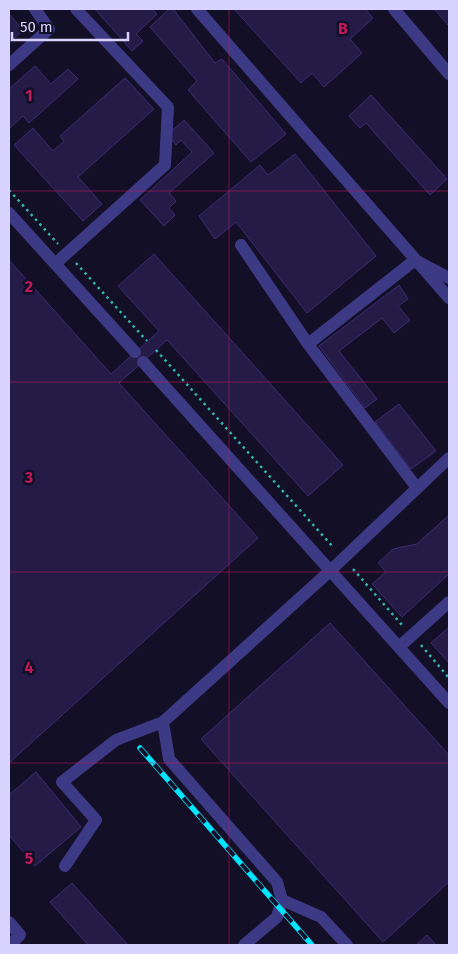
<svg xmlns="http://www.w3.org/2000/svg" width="458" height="954" font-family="'Fira Sans',sans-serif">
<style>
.building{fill:#241b47;stroke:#3b2d73}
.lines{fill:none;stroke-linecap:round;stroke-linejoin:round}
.path{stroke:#2fb8b0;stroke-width:2.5;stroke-dasharray:2.5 4;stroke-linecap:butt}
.minor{stroke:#3d3a85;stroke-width:12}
.rail-casing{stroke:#00e5ff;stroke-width:5.5}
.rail{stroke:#130f26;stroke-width:4;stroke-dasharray:11;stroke-linecap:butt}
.grid{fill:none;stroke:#c2185b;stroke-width:1;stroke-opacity:0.55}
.grid-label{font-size:16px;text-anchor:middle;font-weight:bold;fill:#c2185b;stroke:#130f26;stroke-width:5;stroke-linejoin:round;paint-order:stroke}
</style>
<rect width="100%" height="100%" fill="#130f26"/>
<path class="building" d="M95,9H152L157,14L136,34L143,41L132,51Z
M169,9H173L215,63L222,59L286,134L251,162L188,90L197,81L150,27Z
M234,9H365L373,18L350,39L362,53L324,87L312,73L301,83Z
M434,9H449V26Z
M9,14L23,30L9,43Z
M35,66L51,84L68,69L78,79L29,123L23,116L9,129V89Z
M125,78L154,109L78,177L102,204L83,221L14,145L33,128L53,151L64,141L60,136Z
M371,95L447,179L430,195L366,123L360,128L349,116Z
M184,120L214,153L169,193L176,201L169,208L175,215L164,226L140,200L192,152L181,140L176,145L167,135Z
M295,154L376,256L307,313L236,222L215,239L199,216L260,165L268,175Z
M154,254L343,465L308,496L167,340L119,383L258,538L9,763V260L111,374L159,331L118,286Z
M399,285L408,299L398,306L410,320L394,333L382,318L339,351L377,399L365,408L319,346Z
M399,404L436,451L411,469L375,422Z
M449,515V574L402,617L372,584L386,572L378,563L393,549L417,544Z
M330,623L449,755V882L383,942L201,739Z
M449,627V663L431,643Z
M36,772L81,827L35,866L9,835V795Z
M72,883L128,945H88L50,902Z
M427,935L436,945H416Z"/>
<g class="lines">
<path class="path" d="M9,190L58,244
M76,263L147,341
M156,350L334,548
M353,569L402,625
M421,645L449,678"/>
<path class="minor" d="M197,9L449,298
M394,9L449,74
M9,65L49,29L35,9
M9,213L135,352
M241,245L308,344L417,488
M55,264L165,165L168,107L76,9
M308,344L415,260L449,278
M143,362L449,703
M399,647L449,602
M65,866L96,820L62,782L116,740L163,722
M282,900L321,917L347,945
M9,922L20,935L10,945
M244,945L277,917L282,900L277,882L169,759L163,722L331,570L449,458"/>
<defs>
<path id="rail" d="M140,748L312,945"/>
</defs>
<use href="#rail" class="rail-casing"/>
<use href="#rail" class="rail"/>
</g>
<path class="grid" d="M229,9V945M9,191H449M9,382H449M9,572H449M9,763H449"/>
<g class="grid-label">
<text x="343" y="34">B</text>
<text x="29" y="101">1</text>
<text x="29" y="292">2</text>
<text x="29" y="483">3</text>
<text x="29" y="673">4</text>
<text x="29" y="864">5</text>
</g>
<rect width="458" height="954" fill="none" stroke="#d9d4ff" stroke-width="20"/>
<path d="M12 32v8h116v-8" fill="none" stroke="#d9d4ff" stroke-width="2.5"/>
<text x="20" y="32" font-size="15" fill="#d9d4ff" stroke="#130f26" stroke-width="4" paint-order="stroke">50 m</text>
</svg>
